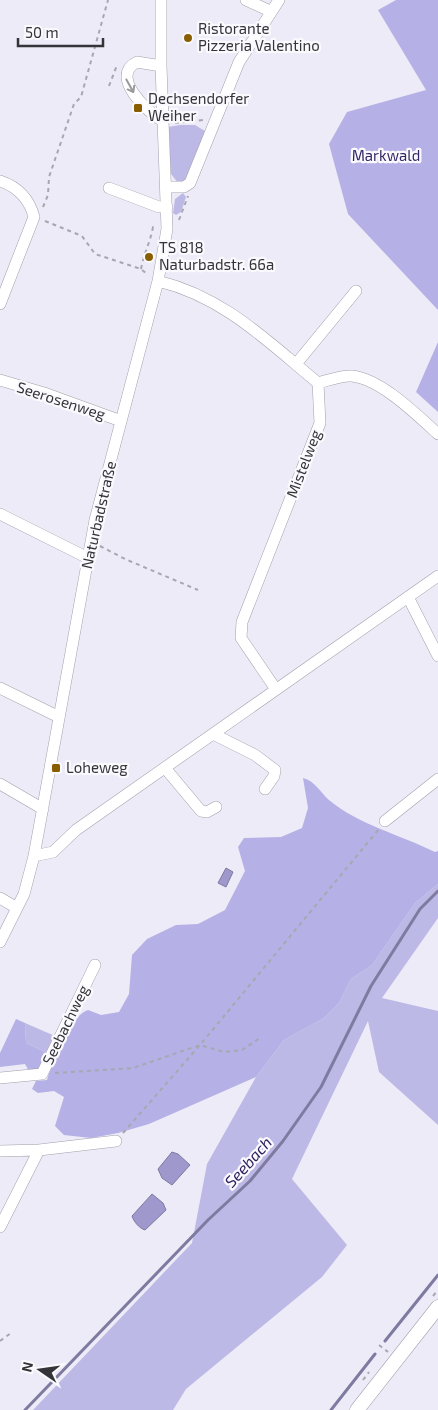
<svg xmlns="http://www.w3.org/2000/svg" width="438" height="1410" font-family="'Exo 2',sans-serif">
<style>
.green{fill:#bdb9e6}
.forest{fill:#b5b0e5}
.water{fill:#9e98cd;stroke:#7e7aa0}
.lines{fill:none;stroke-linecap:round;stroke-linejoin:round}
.stream{stroke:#7e7aa0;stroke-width:3}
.minor-casing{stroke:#a1a0ab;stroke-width:12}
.major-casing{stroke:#a1a0ab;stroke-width:15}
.path{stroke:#a8a7b0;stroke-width:2;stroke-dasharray:4 4;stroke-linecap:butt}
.minor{stroke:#fff;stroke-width:11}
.major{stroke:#fff;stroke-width:14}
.oneway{stroke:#9a9a9c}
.poi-dot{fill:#885e00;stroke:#fafafe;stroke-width:2}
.labels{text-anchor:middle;stroke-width:4.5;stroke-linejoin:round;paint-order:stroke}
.poi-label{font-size:15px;fill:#343438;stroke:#fafafe;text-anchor:start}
.park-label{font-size:15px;fill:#342765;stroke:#fafafe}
.street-label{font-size:15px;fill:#343438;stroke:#fafafe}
.water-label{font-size:16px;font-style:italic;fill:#2d1e5c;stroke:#fafafe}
</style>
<rect width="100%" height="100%" fill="#ecebf7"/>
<path class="green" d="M180,125H195L205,131V136L186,181L178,183L171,174L168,127Z
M183,193L186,197L181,212L176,215L173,213L175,199Z
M438,884V918L382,998L438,1011V1125L379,1072L368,1021L292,1179L347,1245L322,1277L186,1389L173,1410H33L192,1243L207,1164L256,1077L284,1040L324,1018L339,1003L351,979L372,965L415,903Z
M25,1023L55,1036L47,1053L26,1043Z"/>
<path class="forest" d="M396,0H438V310L348,214L329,144L347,112L426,90L378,10Z
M438,342V412L416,392Z
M303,778C315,781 320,792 329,800C359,825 401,835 435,852L438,851V884L415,903L372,965L351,979L339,1003L324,1018L284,1040L256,1077L149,1124L118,1133L91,1138L64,1135L55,1126L64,1097L54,1091L38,1093L32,1089L36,1081L47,1080C53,1060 69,1017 88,1010L101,1015L119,1012L129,994L132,955L147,939L176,925L198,924L225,910L245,871L238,847L244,838L281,837L302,828L308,808Z
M16,1019L25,1023L26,1043L47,1053L39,1070L29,1071L25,1064L0,1067V1053Z"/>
<path class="water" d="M226,868L233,872L226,887L218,883Z
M172,1152L178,1154L190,1165L172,1185L162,1178L158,1169Z
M152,1194L163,1203L166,1210L145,1230C139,1228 134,1222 132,1216Z"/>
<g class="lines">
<path class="stream" d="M385,1341L438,1275
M25,1410L208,1220L250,1181L283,1141L321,1087L371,986L420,909L438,891
M331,1410L375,1354"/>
<defs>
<path id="minor" d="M246,0L270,11
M161,66L137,62C109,76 147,112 163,121
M0,181C18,187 29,198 34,217L0,304
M166,187H184L190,183L239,62L279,0
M109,188L159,207H167
M158,281C224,297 267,341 318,383L320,423L242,622L241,638L275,688
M296,364L356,291
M0,380L44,393L121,421
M318,383C329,380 342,375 352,376C381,379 417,415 438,434
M0,514L88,558
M408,597L438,656
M0,688L59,717
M213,734L255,755L275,770L274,776L265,789
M165,768L201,811L207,812L216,807
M0,784L43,809
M385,821L438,779
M34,856L53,852L76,830L438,576
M0,898L17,908
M0,942L24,894L34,856L95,520L158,281L167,229L161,66V0
M0,1078L42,1074L95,965
M0,1151L39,1150L116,1141
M0,1227L39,1150"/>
<path id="major" d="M357,1410L438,1307"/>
</defs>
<use href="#minor" class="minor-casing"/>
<use href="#major" class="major-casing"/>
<path class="path" d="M109,86L117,65
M175,123L203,120
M43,207L48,195L49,177L74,104L81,97L108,0
M179,220L188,196
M45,221L82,236L95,254L141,269L148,275
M141,269C144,253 150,243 153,227L156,228
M100,546L125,559L198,590
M55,1073L133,1068L200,1045L224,1052L242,1050L260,1038
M123,1133L200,1045L379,829
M433,1296L438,1290
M0,1341L11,1333
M379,1345L388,1352
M363,1380L369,1372"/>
<use href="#minor" class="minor"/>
<use href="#major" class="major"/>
</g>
<defs><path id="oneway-shaft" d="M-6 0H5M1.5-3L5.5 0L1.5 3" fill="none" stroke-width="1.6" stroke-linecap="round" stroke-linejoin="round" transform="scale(1.25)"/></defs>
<use class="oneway" href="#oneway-shaft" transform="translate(130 86) rotate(61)"/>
<g class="poi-dot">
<circle cx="188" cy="38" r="5"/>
<rect x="133" y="103" width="10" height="10" rx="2.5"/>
<circle cx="149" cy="257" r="5"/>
<rect x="51" y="763" width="10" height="10" rx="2.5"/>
</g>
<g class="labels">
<g class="poi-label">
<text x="198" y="34">Ristorante<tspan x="198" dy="17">Pizzeria Valentino</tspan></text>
<text x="148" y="104">Dechsendorfer<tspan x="148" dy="17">Weiher</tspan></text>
<text x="159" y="253">TS 818<tspan x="159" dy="17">Naturbadstr. 66a</tspan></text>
<text x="66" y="773">Loheweg</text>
</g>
<g class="park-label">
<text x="386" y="161">Markwald</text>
</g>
<g class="street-label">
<text transform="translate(61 401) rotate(18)" y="5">Seerosenweg</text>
<text transform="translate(304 464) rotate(-69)" y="5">Mistelweg</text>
<text transform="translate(99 515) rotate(-77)" y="5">Naturbadstraße</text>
<text transform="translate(66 1025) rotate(-64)" y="5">Seebachweg</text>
</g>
<g class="water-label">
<text transform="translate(248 1162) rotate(-48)" y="6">Seebach</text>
</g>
</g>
<g transform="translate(40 1370) rotate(283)" stroke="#fafafe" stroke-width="4" paint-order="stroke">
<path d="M0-4L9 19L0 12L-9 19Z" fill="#343438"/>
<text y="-8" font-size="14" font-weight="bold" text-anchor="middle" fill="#343438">N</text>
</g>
<path d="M18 38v8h85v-8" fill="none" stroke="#343438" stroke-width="2.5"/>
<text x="25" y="38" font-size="15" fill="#343438" stroke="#fafafe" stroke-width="4" paint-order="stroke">50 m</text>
</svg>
